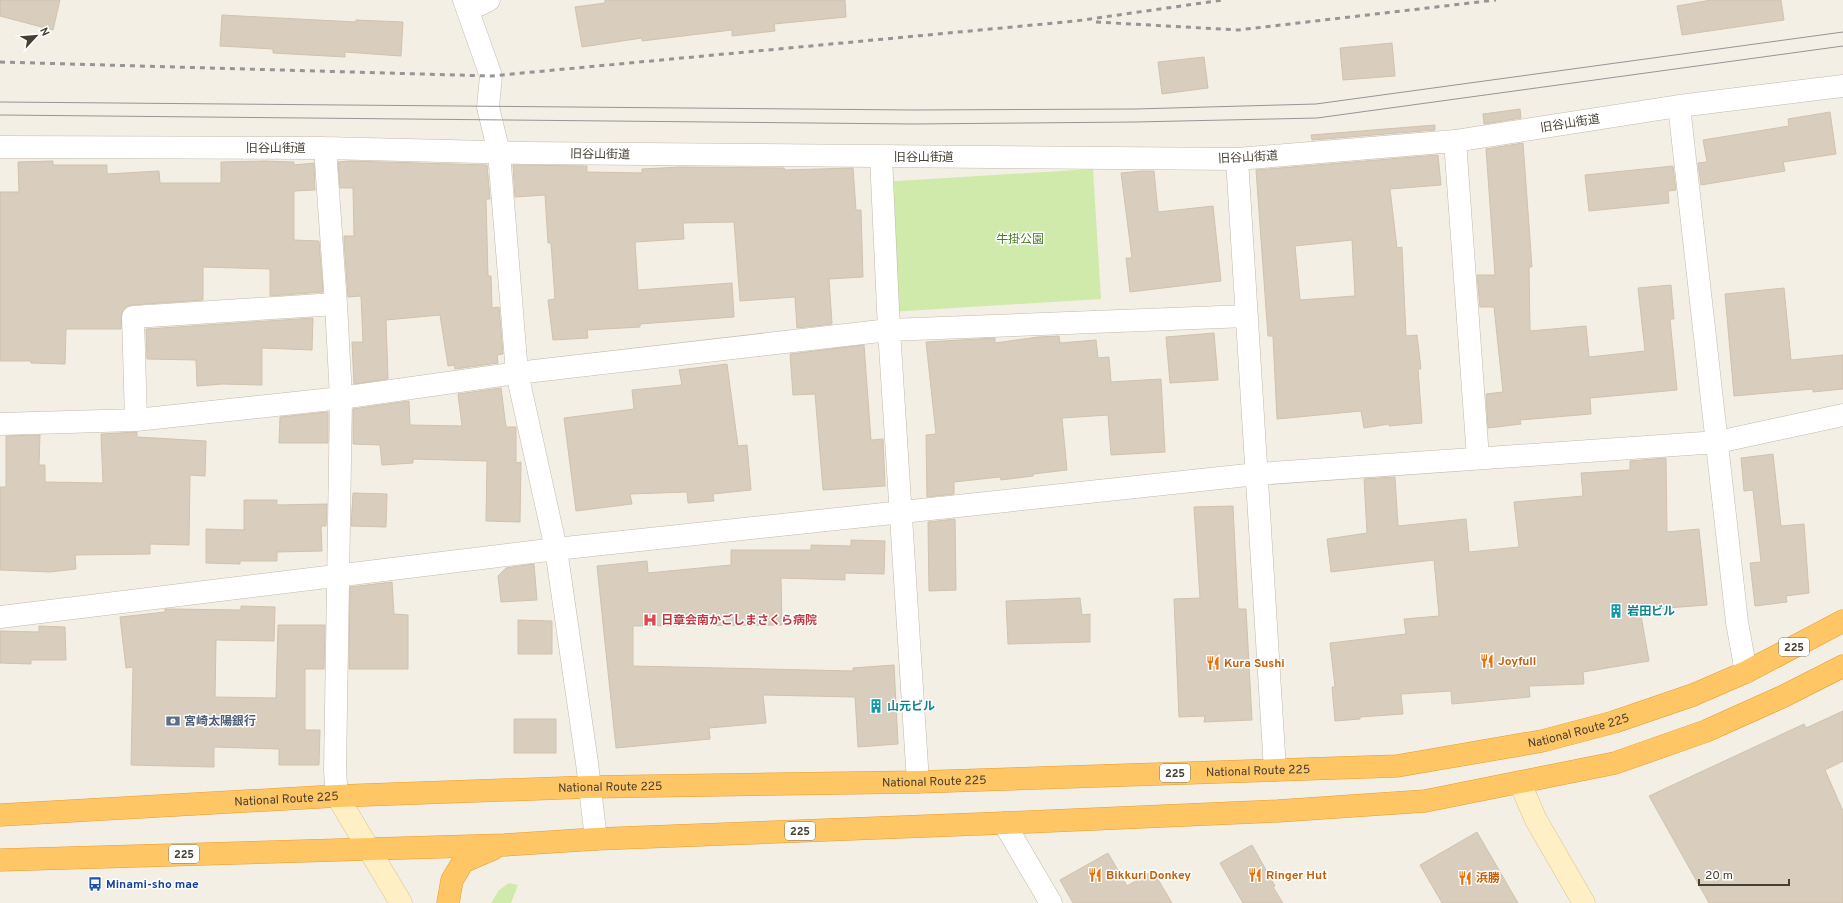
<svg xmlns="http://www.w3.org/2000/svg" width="1843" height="903" font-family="Overpass,'Noto Sans JP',sans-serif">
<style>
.green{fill:#d0eaab}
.building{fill:#d9cdbd;stroke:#d1c2ad;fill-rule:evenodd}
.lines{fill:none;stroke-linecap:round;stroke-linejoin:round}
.street-casing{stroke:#c2b9aa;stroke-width:23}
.secondary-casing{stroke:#d9c494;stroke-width:23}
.highway-casing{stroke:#e69c2d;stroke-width:23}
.street{stroke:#fff;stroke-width:22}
.secondary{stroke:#ffefc4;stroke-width:22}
.highway{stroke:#ffc665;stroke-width:22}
.tram{stroke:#959595;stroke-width:1}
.rail{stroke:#959595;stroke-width:3;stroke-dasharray:5 5;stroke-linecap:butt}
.labels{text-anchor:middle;stroke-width:3;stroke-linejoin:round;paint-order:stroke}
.shield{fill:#fff;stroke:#7e7971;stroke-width:1}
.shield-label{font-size:11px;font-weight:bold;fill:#463f34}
.street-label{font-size:12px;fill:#463f34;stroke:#fff}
.park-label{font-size:12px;fill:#487b24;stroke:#fff}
.culture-label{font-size:12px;font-weight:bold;fill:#0d838f;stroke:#fff;text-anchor:start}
.health-label{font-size:12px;font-weight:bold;fill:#be3a42;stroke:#fff;text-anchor:start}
.food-label{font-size:12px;font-weight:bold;fill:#c56008;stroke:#fff;text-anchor:start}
.service-label{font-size:12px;font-weight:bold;fill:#4e5e75;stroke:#fff;text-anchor:start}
.transit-label{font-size:12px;font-weight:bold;fill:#164399;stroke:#fff;text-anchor:start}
</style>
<rect width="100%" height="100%" fill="#f4efe5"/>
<path class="green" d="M1093,169L1101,299L890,312L881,182Z
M509,883L518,885L511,903H491L499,890Z"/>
<path class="building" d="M0,0H60L53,30L0,16Z
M605,0H845L846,17L774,24L775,31L732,36V30L642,41V38L582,47L575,7L605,3Z
M1711,0H1781L1784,20L1682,35L1677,6Z
M222,15L356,22V20L403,22L401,56L345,52V57L273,53V49L220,46Z
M1392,43L1395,76L1343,80L1340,48Z
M1204,57L1208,88L1162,94L1158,62Z
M1520,109L1521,118L1484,124L1483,114Z
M1830,112L1836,154L1783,162L1785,171L1701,185L1698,163L1707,162L1703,140L1789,126L1788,119Z
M1435,125V130L1312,140L1311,135Z
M1523,143L1532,267H1529L1530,331L1586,326L1589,357L1645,351L1638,288L1671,285L1674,319H1670L1677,390L1590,398L1591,414L1520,420L1521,424L1488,428L1486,394L1503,392L1494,307H1480L1477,275H1495L1486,149Z
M1438,155L1441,185L1390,189L1397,248L1402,247L1406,336L1417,335L1421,369H1418L1422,423L1389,426V424L1364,428L1361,411L1277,419L1273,336H1268L1256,170ZM1352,240L1355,296L1300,300L1295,246Z
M53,161V165H107V174L159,171L160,183H221V162L264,161L294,162V165L314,163L315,190L294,191V240L319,241L323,292L270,296V269L203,267V300L132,305L127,306L122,312L121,329H66L65,364L31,363V361H0V192H19L18,162Z
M349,161L487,165L490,199H486L488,276H491L492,308L499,307L503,354L497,355L498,363L455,369L454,365L448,366L440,315L386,320L388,379L354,384L352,342H363L361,296L348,297L344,241V236H354L353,188H340L338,162Z
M513,165L587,166V172L642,173V169L680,167L784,168L785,170L853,168L856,210H861L863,277L829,279L832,324L797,328L795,297L740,301L734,222L683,223L684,239L635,242L638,290L732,283L734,317L640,324V327L587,330L588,338L553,340L548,300L555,299L551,243H548L545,195L515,197Z
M1673,166L1676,190L1668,191L1669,203L1589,211L1585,175Z
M1142,171H1154L1158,212L1213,206L1221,281L1130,292L1126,258H1132L1121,173Z
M1784,288L1791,360L1843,355V389L1813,392V389L1734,396L1725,294Z
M313,318L312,350L262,348V385L222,384L197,386L196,360L147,359L146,329Z
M1214,333L1218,380L1170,383L1166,337Z
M1059,336L1060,343L1096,340L1098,358L1109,357L1111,382L1161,379L1165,452L1111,455L1108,415L1062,418L1067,470L1033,474V476L1001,480L1000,477L954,482V494L927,497L926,435L936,434L926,342L995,338V343L1038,337Z
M864,345L871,440L883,439L885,486L823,490L815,394L793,395L790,354Z
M727,364L738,446L747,445L751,490L713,494L714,501L688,503L687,492L630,494L632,504L576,511L564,418L634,409L632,390L682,385L679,370Z
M501,388L506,427H516V463L521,462L520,522L486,521L487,461L413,459V463L382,465L380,445L353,444V409L409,401L410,425L462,426L458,394Z
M328,412V443H279L280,417Z
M137,432V437L206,441L205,476L190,475L189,545L150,544V554L75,555L76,569L50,572L0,570V487H6V436L40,435L39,465H45V482L103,483L101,434Z
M1773,454L1781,526L1804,524L1809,593L1786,596L1787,602L1755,606L1750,563L1761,562L1753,490L1744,491L1741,458Z
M1666,458L1667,532L1699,529L1707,605L1640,610L1649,661L1583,672L1584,684L1529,686L1530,697L1452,704L1451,691L1401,694L1403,714L1360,717V719L1335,721L1332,687H1335L1330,643L1406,634L1404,619L1439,616L1434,560L1331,572L1327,539L1367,533L1364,479L1395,477L1398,526L1466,519L1469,552L1519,547L1514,502L1583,496L1581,473L1630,470V461Z
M353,493L387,494L386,527L351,526Z
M244,500H277V505L327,504L326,526H321L322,551L277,552V561H240V564L206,563V529L244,530Z
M1233,506L1238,609H1246L1252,720L1204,722L1205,716L1179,717L1174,599L1200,598L1194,507Z
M955,519L956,590L929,591L928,522Z
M851,540L885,541L884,574L845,573V580L781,578L782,625L633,626V666L853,671V668L894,665L898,744L858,747L855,697L763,695L766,723L709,728L710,739L616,748L597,566L647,561L648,573L731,565V550H811V545L851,546Z
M534,564L537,600L501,602L498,576L506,568Z
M392,582L394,614L408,615V669H349L350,587Z
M1080,598L1082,615L1090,614V642L1008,644L1006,601Z
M241,606L275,607L274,641L216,640L215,697L276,698L278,625H325L324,669H305V730H320L319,765H279V749L214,747V767L131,765L133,667L126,668L120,617L165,612V609H170L241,610Z
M518,620L552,621V654H518Z
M39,626L65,627L66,660H31V664L0,663V631L39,632Z
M1843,711V761L1825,770L1843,811V903H1709L1649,796L1804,724L1806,728Z
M514,719H556V753H514Z
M1477,832L1518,903H1442L1420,865Z
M1252,845L1275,886L1273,887L1283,903H1243L1220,863Z
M1108,853L1127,886L1153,871L1172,903H1073L1060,880Z"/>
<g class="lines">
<defs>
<path id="street" d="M464,0L491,76L488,107L499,153L517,373L556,549L587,763L596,839
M468,10L489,0
M1679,106L1737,622L1746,672
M1455,141L1478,458
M0,147L325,148L525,153L1237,159L1455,141L1679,106L1843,86
M325,148L336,304L341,398L335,771L337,796
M881,157L889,330L918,782
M1237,159L1275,770
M136,420L133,317L336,304
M0,424L136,420L341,398L517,373L889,330L1247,316
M0,617L556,549L1257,474L1718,442L1843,415
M1004,823L1051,903"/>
<path id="secondary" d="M1520,783L1536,820L1584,903
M337,796L401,903"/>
<g id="highway">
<path id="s1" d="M0,815L337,796L589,787L918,782L1397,766L1542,741L1614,722L1693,695L1746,672L1843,621"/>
<path d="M0,860L504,845L596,839L1004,823L1278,811L1425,801L1615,763L1706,731L1784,696L1843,666"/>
<path d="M448,903L452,880L463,862L493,849"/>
</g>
</defs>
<use href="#street" class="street-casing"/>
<use href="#secondary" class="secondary-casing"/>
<use href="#highway" class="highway-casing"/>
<use href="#street" class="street"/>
<use href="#secondary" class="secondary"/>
<use href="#highway" class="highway"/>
<path class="tram" d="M0,102L913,110L1135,109L1316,104L1843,32
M0,115L913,124L1135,122L1317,118L1843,46"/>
<path class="rail" d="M1096,22L1238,30L1496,0
M0,62L491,76L1076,21L1223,0"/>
</g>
<defs>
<symbol id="building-bare" viewBox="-9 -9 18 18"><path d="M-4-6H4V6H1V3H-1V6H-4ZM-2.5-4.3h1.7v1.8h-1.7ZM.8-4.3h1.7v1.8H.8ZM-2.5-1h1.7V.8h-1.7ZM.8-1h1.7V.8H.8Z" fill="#0f9aa8" stroke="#fff" stroke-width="2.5" paint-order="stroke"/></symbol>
<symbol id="hospital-bare" viewBox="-9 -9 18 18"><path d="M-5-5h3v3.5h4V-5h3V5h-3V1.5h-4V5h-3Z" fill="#e0444e" stroke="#fff" stroke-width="2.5" paint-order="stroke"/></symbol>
<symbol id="restaurant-bare" viewBox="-9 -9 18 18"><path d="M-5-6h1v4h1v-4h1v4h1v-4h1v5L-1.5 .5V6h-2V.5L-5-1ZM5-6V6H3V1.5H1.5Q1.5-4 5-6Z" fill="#e8710a" stroke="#fff" stroke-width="2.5" paint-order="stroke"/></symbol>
<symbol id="bank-bare" viewBox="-9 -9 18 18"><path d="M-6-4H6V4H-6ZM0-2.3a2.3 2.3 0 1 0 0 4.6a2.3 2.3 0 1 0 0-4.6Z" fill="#5c6f8a" stroke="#fff" stroke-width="2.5" paint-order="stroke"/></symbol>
<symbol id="bus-bare" viewBox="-9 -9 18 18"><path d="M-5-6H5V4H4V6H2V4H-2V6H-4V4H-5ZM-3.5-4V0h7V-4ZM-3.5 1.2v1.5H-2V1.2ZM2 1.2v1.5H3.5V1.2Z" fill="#1a4fb4" stroke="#fff" stroke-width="2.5" paint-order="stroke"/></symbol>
</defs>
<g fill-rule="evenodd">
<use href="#building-bare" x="1606" y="601" width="20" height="20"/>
<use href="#hospital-bare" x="640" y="610" width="20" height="20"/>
<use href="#restaurant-bare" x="1477" y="651" width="20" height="20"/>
<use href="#restaurant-bare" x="1203" y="653" width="20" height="20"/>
<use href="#building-bare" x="866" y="696" width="20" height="20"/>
<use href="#bank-bare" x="163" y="711" width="20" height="20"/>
<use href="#restaurant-bare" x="1085" y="865" width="20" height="20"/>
<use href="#restaurant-bare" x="1245" y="865" width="20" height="20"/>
<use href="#restaurant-bare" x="1455" y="868" width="20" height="20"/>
<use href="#bus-bare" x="85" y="874" width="20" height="20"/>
</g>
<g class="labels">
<g class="shield">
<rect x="1779" y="638" width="30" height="18" rx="3"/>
<rect x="1160" y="764" width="30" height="18" rx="3"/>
<rect x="785" y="822" width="30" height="18" rx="3"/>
<rect x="169" y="845" width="30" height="18" rx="3"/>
</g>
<g class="shield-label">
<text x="1794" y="651">225</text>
<text x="1175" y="777">225</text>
<text x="800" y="835">225</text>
<text x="184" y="858">225</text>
</g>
<g class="street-label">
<text transform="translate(1570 123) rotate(-9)" y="4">旧谷山街道</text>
<text x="276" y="152">旧谷山街道</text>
<text transform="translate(600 154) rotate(1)" y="4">旧谷山街道</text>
<text x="924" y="161">旧谷山街道</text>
<text transform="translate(1248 157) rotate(-3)" y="4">旧谷山街道</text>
<text dy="4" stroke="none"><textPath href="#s1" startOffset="1583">National Route 225</textPath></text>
<text dy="4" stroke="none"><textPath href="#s1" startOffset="1259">National Route 225</textPath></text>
<text dy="4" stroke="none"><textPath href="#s1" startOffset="935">National Route 225</textPath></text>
<text dy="4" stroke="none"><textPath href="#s1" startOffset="611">National Route 225</textPath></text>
<text dy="4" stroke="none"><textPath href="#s1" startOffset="287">National Route 225</textPath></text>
</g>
<g class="park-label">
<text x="1020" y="243">牛掛公園</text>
</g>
<g class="culture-label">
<text x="1627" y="615">岩田ビル</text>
<text x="887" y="710">山元ビル</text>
</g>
<g class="health-label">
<text x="661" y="624">日章会南かごしまさくら病院</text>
</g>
<g class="food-label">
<text x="1498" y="665">Joyfull</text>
<text x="1224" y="667">Kura Sushi</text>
<text x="1106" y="879">Bikkuri Donkey</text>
<text x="1266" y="879">Ringer Hut</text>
<text x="1476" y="882">浜勝</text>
</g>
<g class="service-label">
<text x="184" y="725">宮崎太陽銀行</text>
</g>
<g class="transit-label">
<text x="106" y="888">Minami-sho mae</text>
</g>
</g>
<g transform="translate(36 36) rotate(64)" stroke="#ffffff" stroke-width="3" paint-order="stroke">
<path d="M0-3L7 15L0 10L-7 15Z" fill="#463f34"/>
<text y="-6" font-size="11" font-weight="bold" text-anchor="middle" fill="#463f34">N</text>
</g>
<path d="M1699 879v6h90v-6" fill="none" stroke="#463f34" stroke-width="2"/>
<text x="1705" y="879" font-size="12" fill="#463f34" stroke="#ffffff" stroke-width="3" paint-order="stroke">20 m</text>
</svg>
